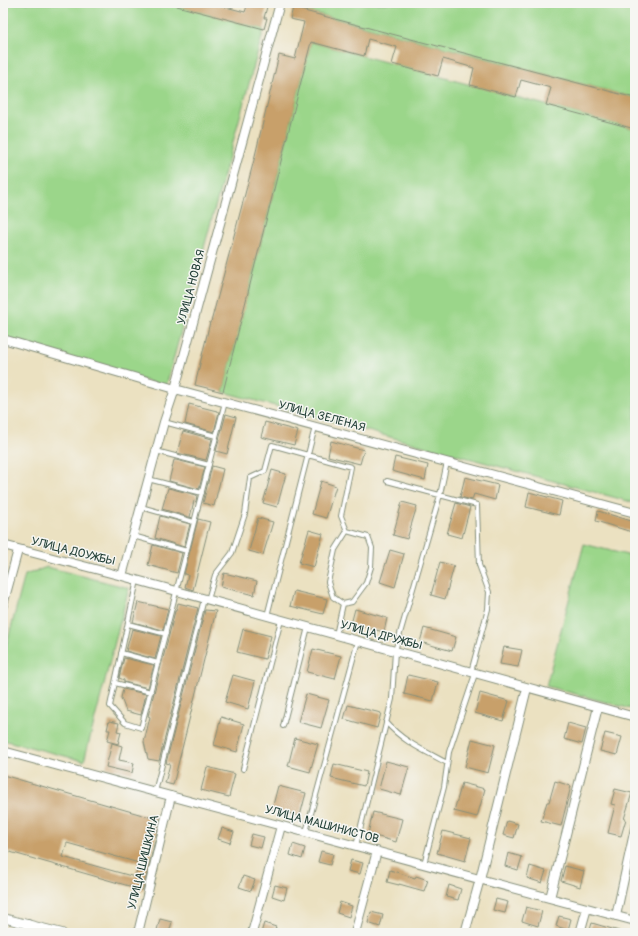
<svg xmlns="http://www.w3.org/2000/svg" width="638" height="936" font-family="Pangolin,sans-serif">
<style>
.green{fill:#9bd68a;stroke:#5d8a5f}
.building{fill:#c8a06b;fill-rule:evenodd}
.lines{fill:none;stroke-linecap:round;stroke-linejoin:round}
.service-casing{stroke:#858f7a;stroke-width:6}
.minor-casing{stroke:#858f7a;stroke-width:10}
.service{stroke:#fff;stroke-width:4}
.minor{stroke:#fff;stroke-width:8}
.labels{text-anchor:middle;stroke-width:3;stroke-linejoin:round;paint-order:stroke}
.street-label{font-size:12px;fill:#1f3d34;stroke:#f6f6f2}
</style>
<rect width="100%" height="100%" fill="#f6f6f2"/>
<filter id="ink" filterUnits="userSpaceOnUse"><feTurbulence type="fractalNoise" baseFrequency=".025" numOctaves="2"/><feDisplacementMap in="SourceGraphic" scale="8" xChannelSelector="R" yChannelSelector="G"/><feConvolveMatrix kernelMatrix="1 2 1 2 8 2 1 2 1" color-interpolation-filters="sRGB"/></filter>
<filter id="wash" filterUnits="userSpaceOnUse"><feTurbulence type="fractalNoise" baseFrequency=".012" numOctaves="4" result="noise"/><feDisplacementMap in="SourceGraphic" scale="16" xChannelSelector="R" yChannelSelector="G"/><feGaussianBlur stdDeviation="0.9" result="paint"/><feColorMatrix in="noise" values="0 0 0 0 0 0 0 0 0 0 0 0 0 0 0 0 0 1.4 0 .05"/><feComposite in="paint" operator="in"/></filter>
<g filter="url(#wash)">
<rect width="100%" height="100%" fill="#ebe1c1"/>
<path class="green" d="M3,3H167L264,29L166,386L3,343Z
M289,3H635V98L288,6Z
M311,42L635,129V503L223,392Z
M584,544L635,557V710L546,686Z
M47,567L129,588L84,761L3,740V658L25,575Z"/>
<g id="blocks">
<path class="building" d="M177,3H210L245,12L248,3H268L264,18H267L264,29L177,6Z
M293,8L635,98V129L546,105L551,88L521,80L516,97L470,85L474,68L443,59L438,76L392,64L397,47L368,39L364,56L311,42L223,392L195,385L210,322H211L218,296L254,160L279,55L295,59L304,22L290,19Z
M189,404L217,411V412H219L214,432L185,424Z
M226,414L236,417L227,454L216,451Z
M265,422L298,431L294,445L261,437Z
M183,431L212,439L206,460L177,453Z
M331,441L364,450L360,464L328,456Z
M395,457L428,465L425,480L392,471Z
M174,460H176L205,467L199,489L169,481Z
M212,466L223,469L214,506L203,503Z
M272,470L286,474L277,507L263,503Z
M465,477L498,485L495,500L474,494L472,500L460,497Z
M321,481L336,486L326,518L312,514Z
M168,488L197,495L196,502L194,501L190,517L192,518L162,509Z
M529,492L562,501L559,515L526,507Z
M402,502L417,506L407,539L393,535Z
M456,503L470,507L462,538L447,534Z
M598,511L635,522V533L596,521Z
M160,516L190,524L184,547L155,538Z
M258,518L273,522L263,555L249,551Z
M198,519L210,522L193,590L185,587L188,575L184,574Z
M309,530L323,534L314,567L299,563Z
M153,545L182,553L177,573L148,565Z
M390,550L404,554L395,587L380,582Z
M440,562L454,566L445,599L431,595Z
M224,573L257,581L254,595L221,587Z
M294,591L327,599L323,614L290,606Z
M138,602L168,609L163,630L133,622Z
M178,603L198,608L159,761L148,759L144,742L150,717L148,716L169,635L175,611H176Z
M355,609L387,618L384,632L351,624Z
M205,610L216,611L173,785L165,783L170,764L166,763Z
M424,628L456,637L452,651L420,642Z
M132,629L161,636L155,659L126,651Z
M243,629L271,636L265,659L237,652Z
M504,647L522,650L518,667L500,664Z
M313,649L341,656L335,679L307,672Z
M124,658L154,665L148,688L124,682V680L119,678Z
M233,675L255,681L248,709L225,702Z
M408,675L438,682L433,701L404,694Z
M123,689L146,694L141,715L126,711L121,698Z
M480,693L509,701L503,721L475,713Z
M306,694L329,700L321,728L298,722Z
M348,705L381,713L377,728L344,719Z
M221,717L244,724L237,752L214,745Z
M109,721L119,723L117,731L121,732L118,744L107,741L110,730H107Z
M568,723L586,728L582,744L564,739Z
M605,733L622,737L617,755L600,751Z
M295,738L318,744L310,772L288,766Z
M472,739L495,745L488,773L465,767Z
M112,743L122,746L119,760L134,763L132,773L106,767Z
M386,761L409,767L401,795L379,789Z
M334,764L367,772L364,786L331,778Z
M207,767L235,774L229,797L201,790Z
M3,775L160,820L143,890L3,850ZM67,843L139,863L135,877L63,857Z
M555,781L571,786L561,826L541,821L547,802H549Z
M462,783L485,789L477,817L454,811Z
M278,786L306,793L300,816L272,809Z
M615,789L632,793L624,819H626L621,836L608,833L615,805L611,804Z
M373,812L402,819L396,842L368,834Z
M507,821L518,824L514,838L503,835Z
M222,828L234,832L230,843L218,839Z
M443,831L471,838L465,861L437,853Z
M252,834L264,837L261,848L249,845Z
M293,844L305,848L302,859L290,855Z
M321,851L333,854L330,865L318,862Z
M508,853L522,857L518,870L505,866Z
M351,860L363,863L360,874L348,871Z
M530,866L546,871L542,883L527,878Z
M565,866L584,871L580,887L561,881Z
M390,870L415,878L416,876L428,880L424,891L399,884V885L387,882Z
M243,876L255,880L251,891L239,887Z
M275,885L287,888L284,900L272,896Z
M449,885L461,889L458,900L446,897Z
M496,899L508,902L505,913L493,910Z
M340,902L352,906L349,917L337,913Z
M526,907L542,911L538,926L522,921Z
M371,912L383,915L380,927L368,923Z
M559,916L571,919L568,930L556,926Z
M160,919L172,922L169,933L157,930Z
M264,923L276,927L274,933H261Z
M592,923L619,931V933H589Z"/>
</g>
</g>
<g filter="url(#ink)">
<use href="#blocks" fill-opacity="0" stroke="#858f7a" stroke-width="1"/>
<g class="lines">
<defs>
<path id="service" d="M164,422L216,436
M156,451L209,465
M148,479L202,493
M387,481L477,505L479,565L489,592L488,609L471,672
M141,507L194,522
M347,531L368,537L372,548L371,567L366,583L352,602L343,604L333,597L328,582L335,550Z
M133,536L187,551
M137,580L110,706L125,723L141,728L225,402
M208,600L215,575L232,553L245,514L250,478L265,471L272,445L351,467L341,516L347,531
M267,616L315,427
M128,624L166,634
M336,635L343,604
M121,653L158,663
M115,683L151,692
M386,722C403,742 425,751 447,763
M283,726L308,627
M243,769L281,620
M155,792L204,599
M306,832L358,641
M356,846L392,699L395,651L440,495L447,462
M424,864L444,787L449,752L475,674"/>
<path id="minor" d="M3,339L175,389L635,513
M3,545L122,576L635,717
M122,576L164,422L175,389L280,3
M3,605L18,550
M3,751L635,921
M550,898L598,707
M616,916L635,828
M3,918L62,933
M26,933L28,924
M138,933L171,796
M252,933L281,826
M355,933L377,851
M465,933L480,879L527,688
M580,933L587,908"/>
</defs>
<use href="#service" class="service-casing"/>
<use href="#minor" class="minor-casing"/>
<use href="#service" class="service"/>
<use href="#minor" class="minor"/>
</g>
</g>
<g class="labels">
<g class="street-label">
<text transform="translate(191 287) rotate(-75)" y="4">УЛИЦА НОВАЯ</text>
<text transform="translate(322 416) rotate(15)" y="4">УЛИЦА ЗЕЛЕНАЯ</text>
<text transform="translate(73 551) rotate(14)" y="4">УЛИЦА ДОУЖБЫ</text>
<text transform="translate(381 635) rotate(15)" y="4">УЛИЦА ДРУЖБЫ</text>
<text transform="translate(322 824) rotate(15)" y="4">УЛИЦА МАШИНИСТОВ</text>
<text transform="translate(143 862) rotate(-76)" y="4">УЛИЦА ШИШКИНА</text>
</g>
</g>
<rect width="638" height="936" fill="none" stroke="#f6f6f2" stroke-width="16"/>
</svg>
